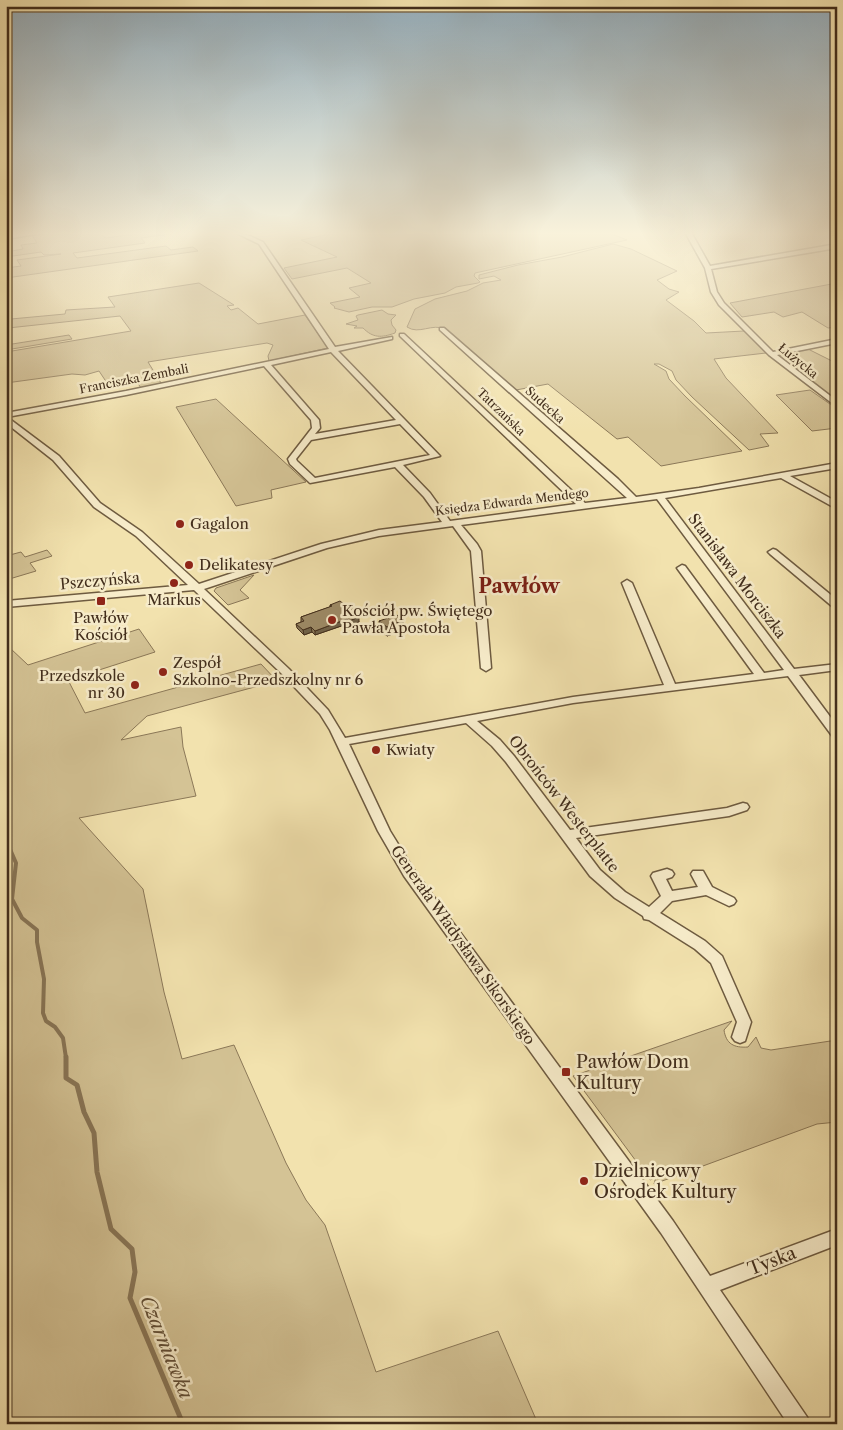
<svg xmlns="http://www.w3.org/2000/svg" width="843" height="1430" font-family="'Libre Caslon Text',serif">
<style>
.green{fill:#d4c395;stroke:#8b7858}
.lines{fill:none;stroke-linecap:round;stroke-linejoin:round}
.stream-far1{stroke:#887556;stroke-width:4}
.stream{stroke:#887556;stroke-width:5}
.minor-casing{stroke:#6e5b40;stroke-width:3}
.minor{fill:#f7ecca;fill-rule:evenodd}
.wall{fill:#887859;stroke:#422e1c}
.shaded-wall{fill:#6f6249;stroke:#422e1c}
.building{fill:#9e8c68;stroke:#422e1c}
.poi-dot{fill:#8f2418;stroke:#f7ecca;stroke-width:2}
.labels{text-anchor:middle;stroke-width:5;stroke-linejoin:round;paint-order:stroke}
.far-street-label{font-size:12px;fill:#422e1c;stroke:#f7ecca}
.poi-label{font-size:15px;fill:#422e1c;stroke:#f7ecca;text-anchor:start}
.street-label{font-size:15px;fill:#422e1c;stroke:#f7ecca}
.near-poi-label{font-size:18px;fill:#422e1c;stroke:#f7ecca;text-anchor:start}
.near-street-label{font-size:18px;fill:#422e1c;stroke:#f7ecca}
.near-water-label{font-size:19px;font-style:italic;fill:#5f4c34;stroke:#f7ecca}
.district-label{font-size:20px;font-weight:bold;fill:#7a1f14;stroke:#f7ecca}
</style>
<rect width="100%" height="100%" fill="#f2e2ae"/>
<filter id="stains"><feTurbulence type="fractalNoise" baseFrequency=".004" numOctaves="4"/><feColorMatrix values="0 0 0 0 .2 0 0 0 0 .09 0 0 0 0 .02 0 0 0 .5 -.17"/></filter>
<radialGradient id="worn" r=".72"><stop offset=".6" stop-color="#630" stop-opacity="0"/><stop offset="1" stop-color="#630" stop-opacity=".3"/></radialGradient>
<path class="green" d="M51,232H73L75,235L88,233L87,232H98L105,238L152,232H184L141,238L145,243L73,253L77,258L166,246L171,250L193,247L198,251L6,278V268L21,266L17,260L61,254L44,255L41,252L6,257V252L23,249L21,245L37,243L31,234Z
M320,232H607L627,240L475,273L474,276L480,282L478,283L456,287L445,293L414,299L392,307H372L349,312L334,308L335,307L330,303L360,297L349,288L371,283L347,268L292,279L284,268L337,257L301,240L330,234Z
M613,244L631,249L677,271L657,280L669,289L679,292L666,300L694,321L706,333L744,331L766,353L714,359L726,378L778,433L760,434L769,446L749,450L692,397L676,380L672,371L659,364H654L666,371L669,379L685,396L742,451L661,466L628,437L617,439L548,384L516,390L445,329C432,323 419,335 407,327L415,309L435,299L467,291L483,283L501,280L494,276L479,279V275L518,265L562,257Z
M199,283L234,305L227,306L231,310L238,308L258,324L305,315L328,348L269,361L268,356L273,345L267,343L148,362L161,383L172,382L113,394L141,388L137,382L109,386L99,371L85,375L72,374L6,383V352L131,331L120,316L8,328L11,319L65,314L66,310L115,307L108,297Z
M837,283V327L828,328L802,312L783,317L774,312L742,317L730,303Z
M382,310L388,314L396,315L391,320L392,325L396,330L395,333C381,338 373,338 363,328H354L357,326L346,324L358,320L356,316L358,315Z
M69,335L72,339L6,350V345Z
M808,349L832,361H837V393L828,395L778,355Z
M810,390L837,409V428L812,431L776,395Z
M216,399L306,482L271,490L272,498L236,506L176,407Z
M47,550L52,556L30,563L36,571L6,580V556L21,552L25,557Z
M254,575L240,590L249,598L228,605L214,591L216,588Z
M139,629L155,652L68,680L85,713L261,664L277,681L147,716L121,740L181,727L183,747L196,796L79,818L143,889L164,992L182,1059L234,1045L286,1163L306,1200L325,1225L376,1372L498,1331L538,1424H6V649L10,648L28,665Z
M732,1021L724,1030C726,1044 734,1048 748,1047L756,1037L761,1048L771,1050L837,1040V1122L817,1124L654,1184L656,1177L650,1180L573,1076Z"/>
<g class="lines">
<path class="stream-far1" d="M6,840L16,863L12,899L22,918L37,930V942L44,979L43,1013L46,1021L55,1027L63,1038L66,1058"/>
<path class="stream" d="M66,1057V1078L77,1085L84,1112L94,1133L97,1172L111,1229L132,1249L135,1272L130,1298L183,1424"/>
<defs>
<path id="minor" d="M35,232H48L6,239V235Z
M234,232H241L263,242L335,347L392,337V339L338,351L440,456L403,465L430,493L450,521L576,504L400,336V334H404L585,503L627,498L440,330V328H444L618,479L636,497L699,488L837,463V468L790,476L837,502V509L781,478L665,498L794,669L837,664V670L799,675L837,726V738L833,737L788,676L573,703L477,721L500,740L514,756L570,830L727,808L743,803L747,804L749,807L747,810L729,816L576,838L600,870L625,892L649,907L661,896L651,876L653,873L667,869L672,871L674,874L672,877L666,879L672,891L698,887L691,874L693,871H703L712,887L734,898L736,901L734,904L729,906L706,895L672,901L660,913L705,941L722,956L751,1022L745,1041L740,1043L735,1041L732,1037L737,1022L711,963L695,949L649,920L644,919L643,916L615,898L590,876L506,762L492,746L466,723L349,744L390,831L414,870L673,1221L710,1276L837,1229V1245L720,1290L807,1417L810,1424H788L661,1233L404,876L378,831L330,730L320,714L281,673L194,590L6,607V601L188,585L136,536L94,507L53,460L6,423V413L126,391L329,349L259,244ZM331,352L396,420L315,434L320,428L319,420L271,365ZM264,366L311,420L312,428L288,459L290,464L310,483L395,467L424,497L442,522L379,530L321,544L199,584L142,532L100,503L59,456L7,417L126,395ZM400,424L430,455L315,478L297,461L296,459L311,440ZM657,499L784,670L764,673L685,566L682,565L677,568L754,674L675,684L632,583L627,580L622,583L664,685L573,697L345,738L328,710L289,669L204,589L327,548L379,536L453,526L471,551L481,668L486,671L491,668L481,551L477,544L461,525Z
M685,232H691L710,266L837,244V248L711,269L717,292L724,303L773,352L837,339V343L777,355L837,401V407L769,355L719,305L711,292L705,268Z
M6,298L9,300V311L6,313Z
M773,549L776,550L837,600V608L833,607L770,554L768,552Z"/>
</defs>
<use href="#minor" class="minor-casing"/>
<use href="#minor" class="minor"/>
</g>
<path class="wall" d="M330,605H345L357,613L356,614L359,622L349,625L347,624L315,635L312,632L304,635L297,628L296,624L301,622V617L330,607Z
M379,621L404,630L387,636L380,630Z"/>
<path class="shaded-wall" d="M359,617V622L349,625V621Z
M347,619V624L315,635V631Z
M403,620L404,630L387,636V627Z
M311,627L312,632L304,635L303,630Z"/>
<path class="building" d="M340,601L345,605L357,608L355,613L359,617L349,621L347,619L315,631L311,627L303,630L296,624L304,621L301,617L332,606L330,605Z
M397,615L403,620L387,627L379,621Z"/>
<linearGradient id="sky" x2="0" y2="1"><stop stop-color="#94aebd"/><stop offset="0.54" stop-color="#f9f2db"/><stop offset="1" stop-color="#f9f2db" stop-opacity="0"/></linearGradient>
<rect width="843" height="432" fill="url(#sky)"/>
<g class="poi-dot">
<circle cx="180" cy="524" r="5"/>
<circle cx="189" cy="565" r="5"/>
<circle cx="174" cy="583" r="5"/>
<rect x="96" y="596" width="10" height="10" rx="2.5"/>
<circle cx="332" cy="620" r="5"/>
<circle cx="163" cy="672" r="5"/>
<circle cx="135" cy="685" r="5"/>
<circle cx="376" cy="750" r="5"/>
<rect x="561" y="1067" width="10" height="10" rx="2.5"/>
<circle cx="584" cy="1181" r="5"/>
</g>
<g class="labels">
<g class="far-street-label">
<text transform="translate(798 361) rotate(39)" y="4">Łużycka</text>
<text transform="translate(134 379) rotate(-11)" y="4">Franciszka Zembali</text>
<text transform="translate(545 405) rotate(42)" y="4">Sudecka</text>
<text transform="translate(501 412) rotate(44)" y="4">Tatrzańska</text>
<text transform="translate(512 502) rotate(-7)" y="4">Księdza Edwarda Mendego</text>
</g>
<g class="poi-label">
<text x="190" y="529">Gagalon</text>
<text x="199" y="570">Delikatesy</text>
<text x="174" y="605" text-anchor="middle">Markus</text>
<text x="342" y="616">Kościół pw. Świętego<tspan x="342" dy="17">Pawła Apostoła</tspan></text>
<text x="101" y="623" text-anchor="middle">Pawłów<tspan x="101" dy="17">Kościół</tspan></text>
<text x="173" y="668">Zespół<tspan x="173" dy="17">Szkolno-Przedszkolny nr 6</tspan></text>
<text x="125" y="681" text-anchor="end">Przedszkole<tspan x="125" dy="17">nr 30</tspan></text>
<text x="386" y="755">Kwiaty</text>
</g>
<g class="street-label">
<text transform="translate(737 576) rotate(53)" y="5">Stanisława Morciszka</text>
<text transform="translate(100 581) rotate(-5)" y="5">Pszczyńska</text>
<text transform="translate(564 804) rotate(52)" y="5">Obrońców Westerplatte</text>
<text transform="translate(463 945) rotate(55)" y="5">Generała Władysława Sikorskiego</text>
</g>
<g class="near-poi-label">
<text x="576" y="1068">Pawłów Dom<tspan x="576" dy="21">Kultury</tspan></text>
<text x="594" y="1177">Dzielnicowy<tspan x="594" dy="21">Ośrodek Kultury</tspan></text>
</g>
<g class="near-street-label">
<text transform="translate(772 1261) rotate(-21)" y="6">Tyska</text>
</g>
<g class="near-water-label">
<text transform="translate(167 1347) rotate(68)" y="7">Czarniawka</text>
</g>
<g class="district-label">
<text x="519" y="593">Pawłów</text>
</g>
</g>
<rect width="843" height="1430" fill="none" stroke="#f2e2ae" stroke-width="25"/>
<rect x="8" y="8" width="828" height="1415" fill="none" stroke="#422e1c" stroke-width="2.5"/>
<rect x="12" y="12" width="818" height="1405" fill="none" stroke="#422e1c"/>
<rect width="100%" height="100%" filter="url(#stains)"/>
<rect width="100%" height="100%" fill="url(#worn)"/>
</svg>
